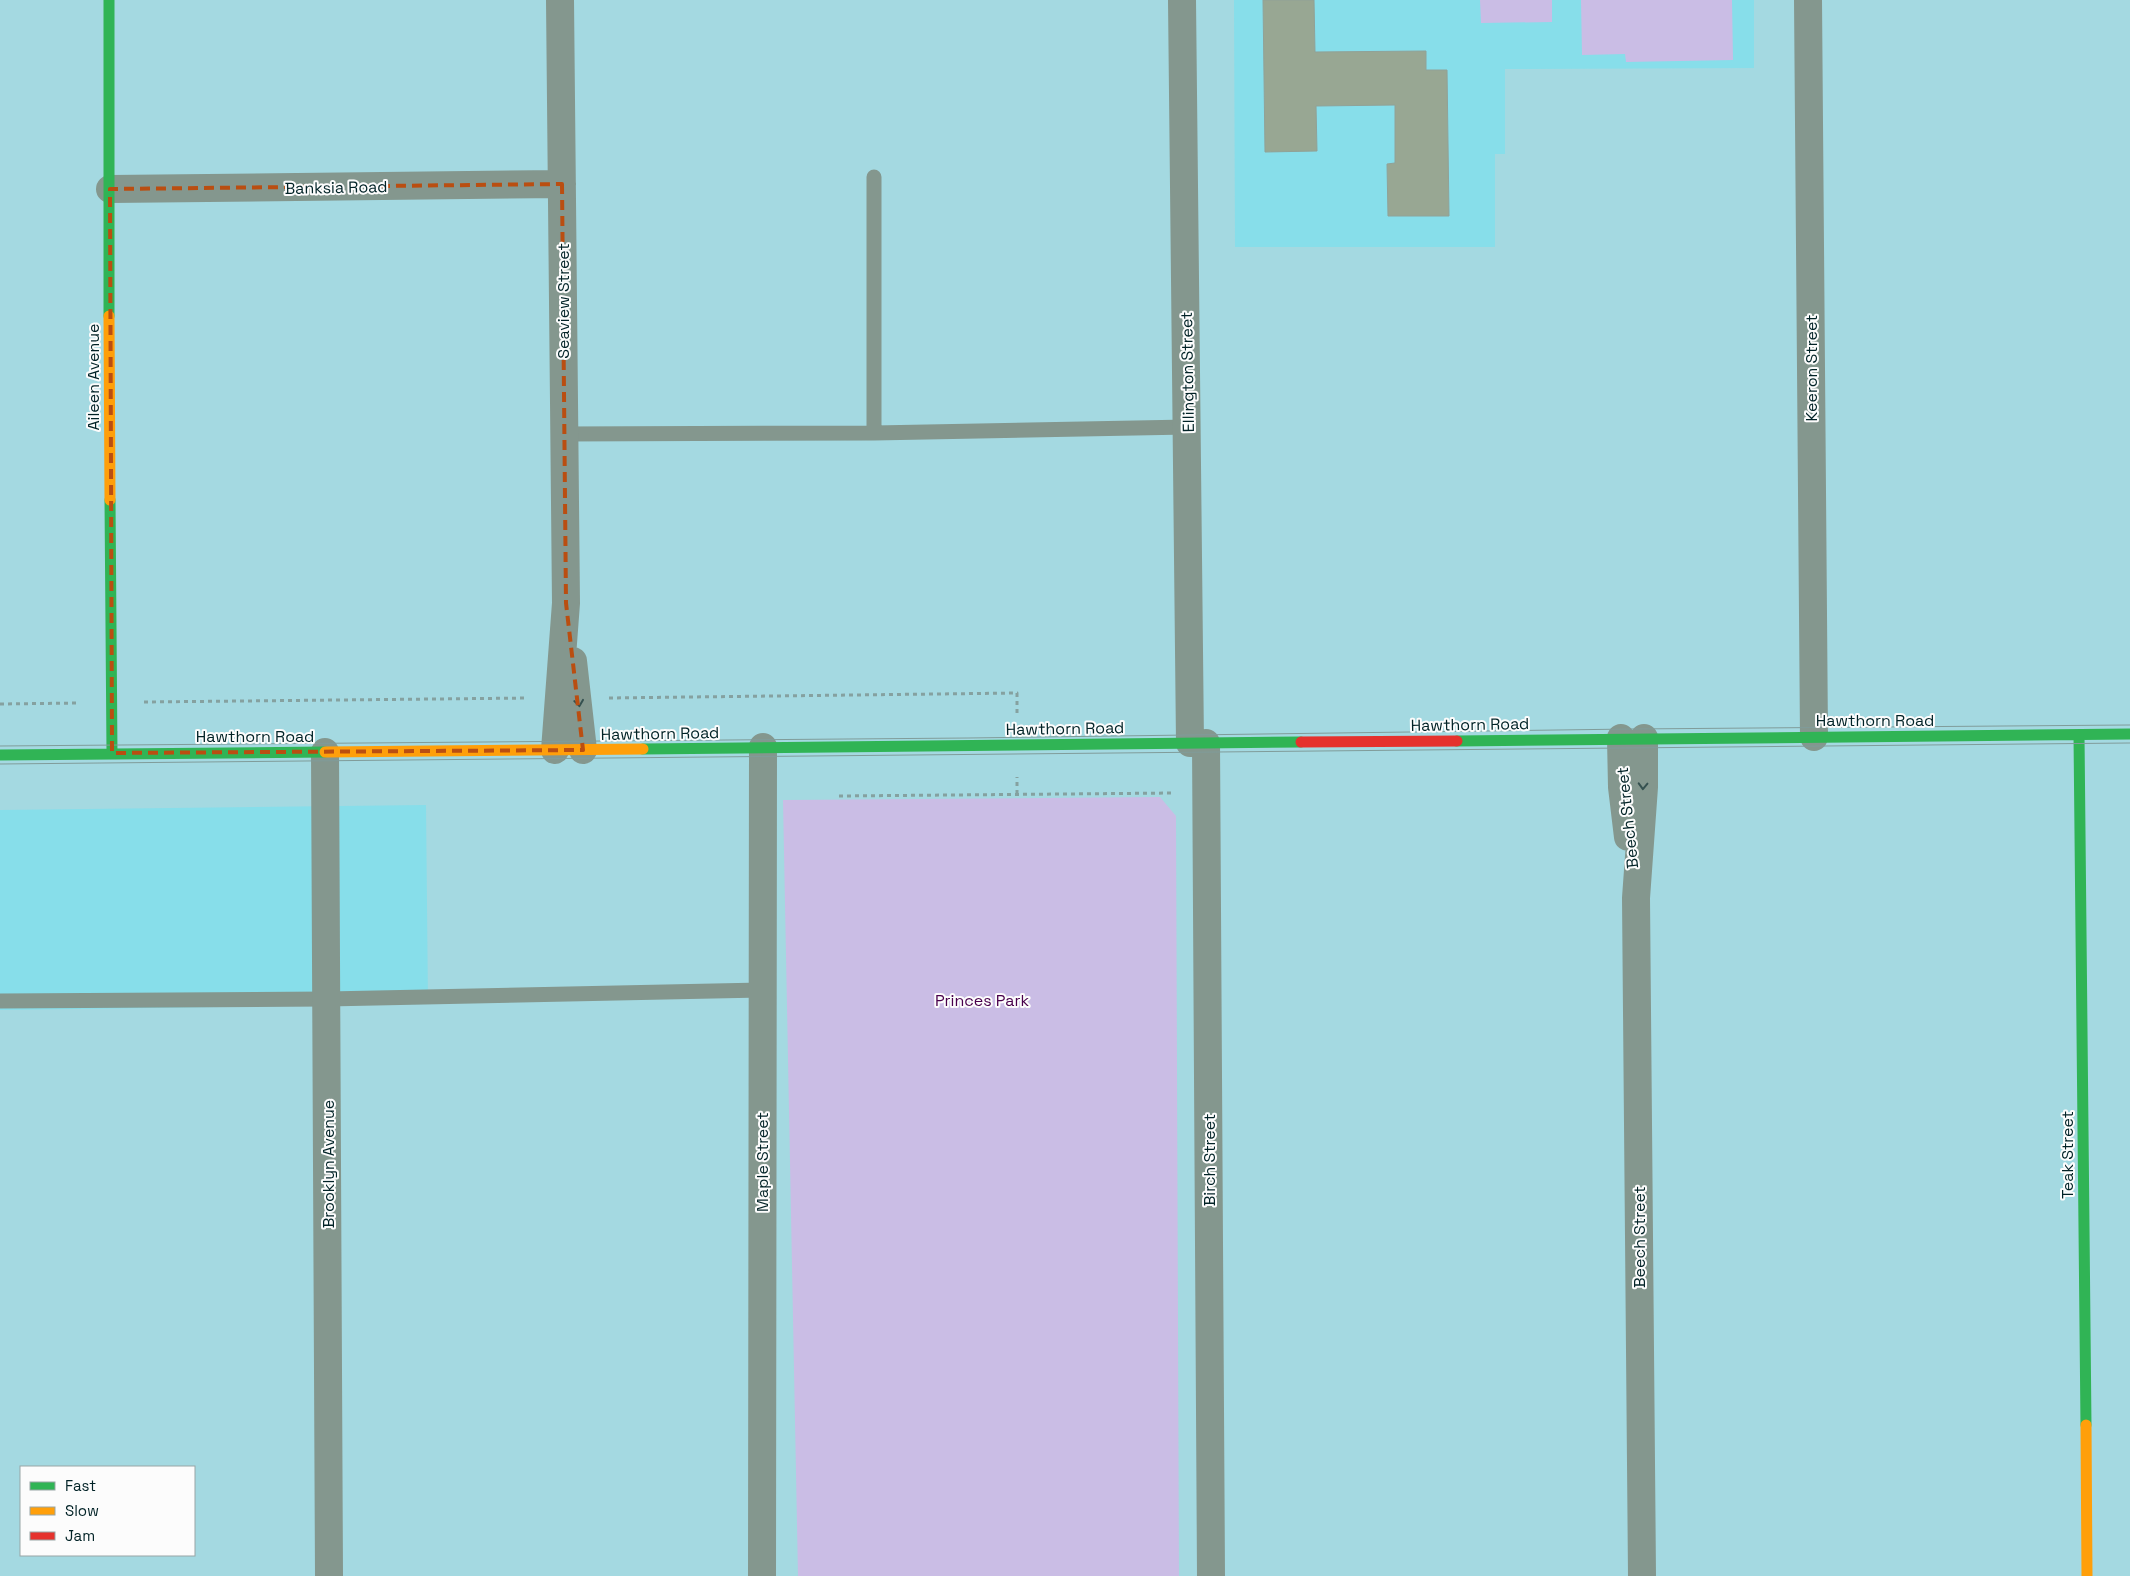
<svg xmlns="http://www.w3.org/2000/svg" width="2130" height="1576" font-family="'Space Grotesk',sans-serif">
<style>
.built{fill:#87deea}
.green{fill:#cabde5}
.building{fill:#98a793;stroke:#90a298}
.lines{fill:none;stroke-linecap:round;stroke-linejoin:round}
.path{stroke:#85a1a0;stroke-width:3;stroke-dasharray:4 4;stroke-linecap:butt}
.lane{stroke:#84978e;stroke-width:15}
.street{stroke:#84978e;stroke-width:28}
.fast{stroke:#30b455;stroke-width:11}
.slow{stroke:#ff9f0a;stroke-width:11}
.jam{stroke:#e5322d;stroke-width:11}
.tram{stroke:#809c9a;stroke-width:1}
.oneway{stroke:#355150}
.marked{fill:none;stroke:#ba4e11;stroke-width:4;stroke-dasharray:10 6;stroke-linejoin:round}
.labels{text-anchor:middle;stroke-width:4;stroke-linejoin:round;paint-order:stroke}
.street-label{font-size:16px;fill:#012226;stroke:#fcfcfc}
.park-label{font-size:16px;fill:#49004c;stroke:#fcfcfc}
</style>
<rect width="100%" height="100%" fill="#a4d9e1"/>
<path class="built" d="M1234,0H1754V68L1505,69V154H1495V247H1235Z
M426,805L428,1004L0,1010V810Z"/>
<path class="green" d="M1480,0H1552V22L1481,23Z
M1581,0H1732L1733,60L1626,62L1625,54L1582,55Z
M1160,797L1176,816L1179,1576H798L783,800Z"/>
<path class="building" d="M1263,0H1314L1315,52L1426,51V70H1447L1449,216H1388L1387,164L1395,163V105L1316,106L1317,151L1265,152Z"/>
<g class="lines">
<path class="path" d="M609,698L1017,693V714
M144,702L528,698
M0,704L79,703
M1017,794V777
M839,796L1174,793"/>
<path class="lane" d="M874,177V433
M564,434L874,433L1188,427
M0,1001L327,999L762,990"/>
<path class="street" d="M1182,0L1190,743
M1808,0L1814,737
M110,189L562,184
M573,661L583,750
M1621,738L1622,787L1628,837
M1206,743L1211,1576
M555,750L566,603L560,0
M325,752L329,1576
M762,1576L763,747
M1642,1576L1636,898L1644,787V738"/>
<path class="fast" d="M109,0V316
M110,500L112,753
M2079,735L2086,1425
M1457,741L2130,734
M643,749L1301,742
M0,755L325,752"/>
<path class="slow" d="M109,316L110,500
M325,752L643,749
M2086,1425L2087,1576"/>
<path class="jam" d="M1301,742L1457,741"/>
<path class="tram" d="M0,746L968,738L1631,729L2130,725
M0,764L2130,743"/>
</g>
<defs><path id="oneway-chevron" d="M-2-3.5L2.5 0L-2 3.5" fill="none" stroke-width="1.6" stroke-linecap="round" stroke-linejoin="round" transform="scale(1.25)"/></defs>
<g class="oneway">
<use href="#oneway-chevron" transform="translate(579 703) rotate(82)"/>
<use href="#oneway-chevron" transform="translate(1643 786) rotate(92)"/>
</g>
<path class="marked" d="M562,184L566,603L583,750L112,753L110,189Z"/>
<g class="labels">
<g class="street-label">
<text transform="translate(336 187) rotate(-1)" y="6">Banksia Road</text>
<text transform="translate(563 301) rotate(-90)" y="6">Seaview Street</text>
<text transform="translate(1811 368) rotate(-90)" y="6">Keeron Street</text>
<text transform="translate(1187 372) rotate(-91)" y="6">Ellington Street</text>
<text transform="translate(93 377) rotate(-90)" y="6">Aileen Avenue</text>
<text x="1875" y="726">Hawthorn Road</text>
<text transform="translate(1470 724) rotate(-1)" y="6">Hawthorn Road</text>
<text transform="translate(1065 728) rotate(-1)" y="6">Hawthorn Road</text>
<text transform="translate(660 733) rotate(-1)" y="6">Hawthorn Road</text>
<text x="255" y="742">Hawthorn Road</text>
<text transform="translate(1627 818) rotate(-96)" y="6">Beech Street</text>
<text transform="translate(2067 1155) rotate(-90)" y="6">Teak Street</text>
<text transform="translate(1209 1160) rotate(-90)" y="6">Birch Street</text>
<text transform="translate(762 1162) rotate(-90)" y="6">Maple Street</text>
<text transform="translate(328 1164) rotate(-90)" y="6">Brooklyn Avenue</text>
<text transform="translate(1639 1237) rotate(-90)" y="6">Beech Street</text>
</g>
<g class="park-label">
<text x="982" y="1006">Princes Park</text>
</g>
</g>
<rect x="20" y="1466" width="175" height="90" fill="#fcfcfc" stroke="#98a5a6"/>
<rect x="30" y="1482" width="25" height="8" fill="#30b455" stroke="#98a5a6"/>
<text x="65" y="1491" font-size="15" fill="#012226">Fast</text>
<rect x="30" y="1507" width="25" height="8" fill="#ff9f0a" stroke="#98a5a6"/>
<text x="65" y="1516" font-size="15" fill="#012226">Slow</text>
<rect x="30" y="1532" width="25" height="8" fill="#e5322d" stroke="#98a5a6"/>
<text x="65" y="1541" font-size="15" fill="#012226">Jam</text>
</svg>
